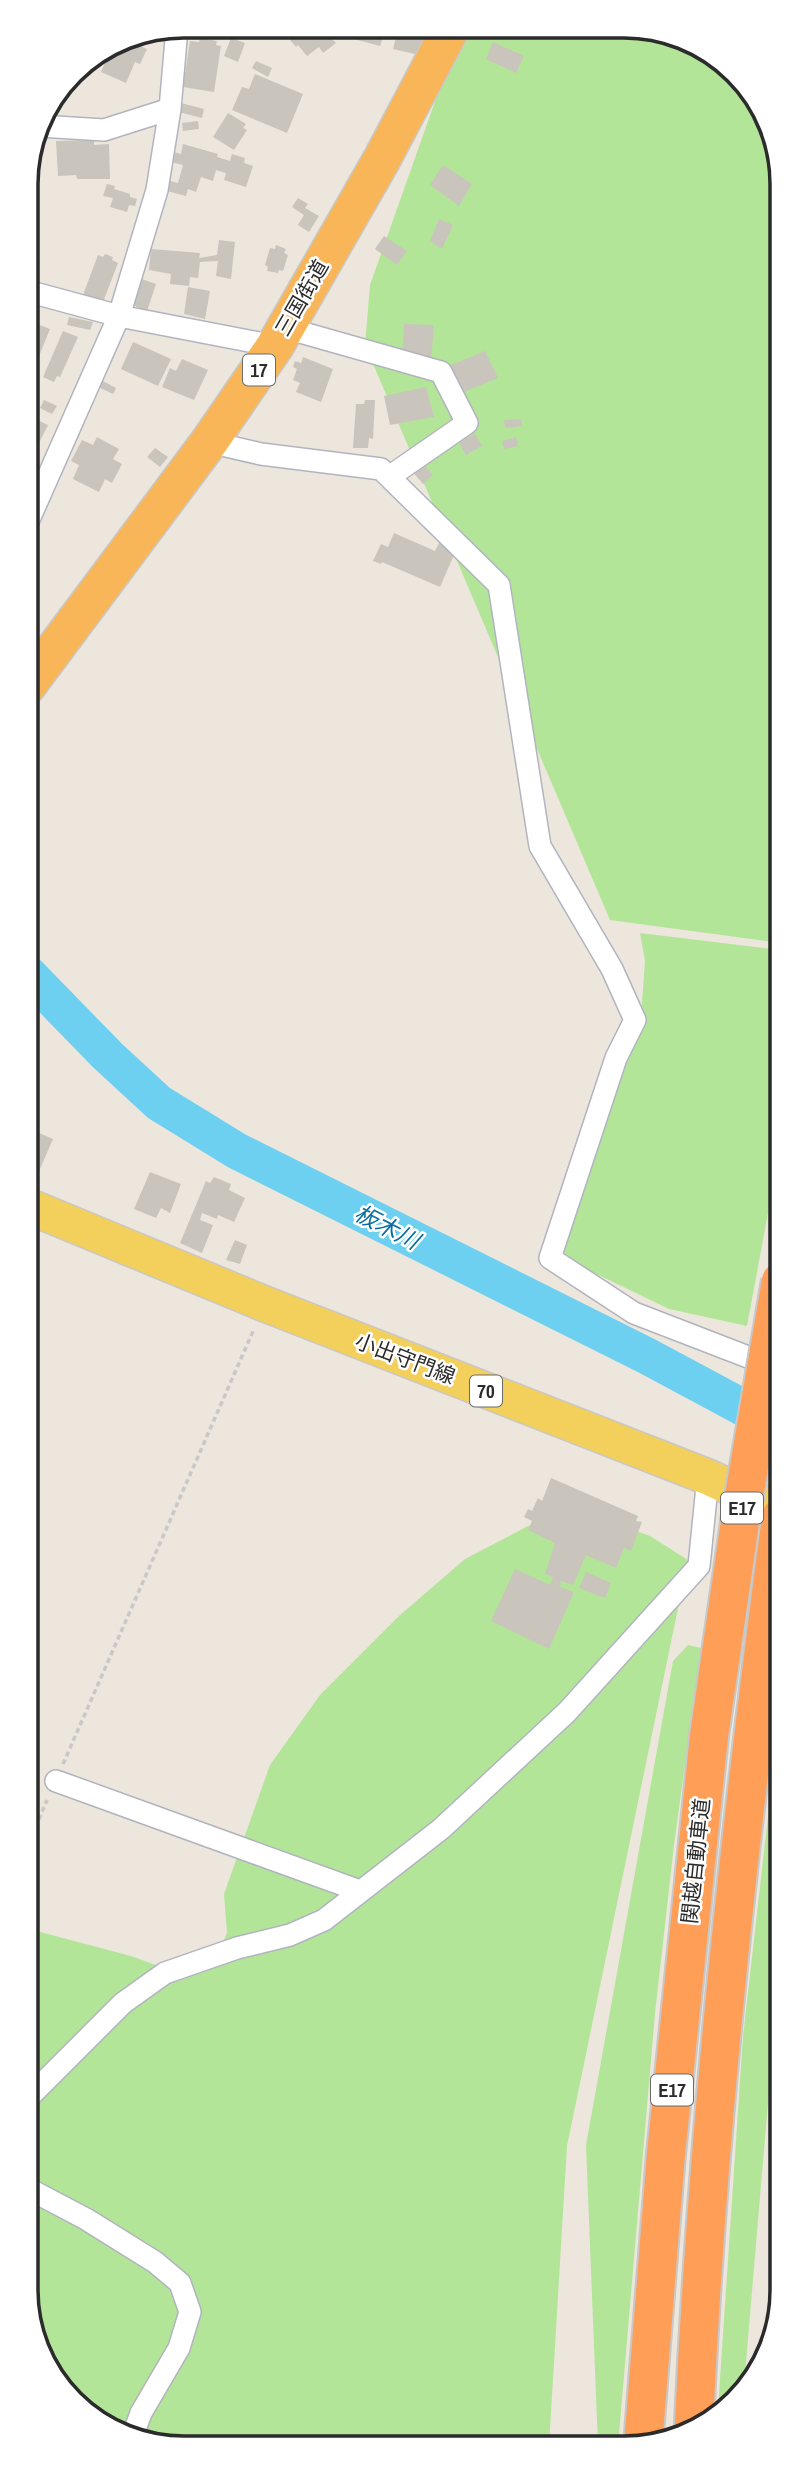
<svg xmlns="http://www.w3.org/2000/svg" width="809" height="2475" font-family="'Archivo Narrow','Noto Sans JP',sans-serif">
<style>
.green{fill:#b3e599}
.lines{fill:none;stroke-linecap:round;stroke-linejoin:round}
.river{stroke:#6ed0f1;stroke-width:37}
.building{fill:#c9c4bc}
.minor-casing{stroke:#b1b4bf;stroke-width:24}
.primary-casing{stroke:#c8c8c8;stroke-width:38}
.trunk-casing{stroke:#c8c8c8;stroke-width:40}
.motorway-casing{stroke:#c8c8c8;stroke-width:42}
.path{stroke:#c8c8c8;stroke-width:3.5;stroke-dasharray:5 3.5;stroke-linecap:butt}
.minor{stroke:#fff;stroke-width:21}
.primary{stroke:#f3cf5c;stroke-width:35}
.trunk{stroke:#f9b659;stroke-width:37}
.motorway{stroke:#ff9e56;stroke-width:38}
.motorway-bridge-casing{stroke:#c8c8c8;stroke-width:42;stroke-linecap:butt}
.motorway-bridge{stroke:#ff9e56;stroke-width:38}
.labels{text-anchor:middle;stroke-width:5;stroke-linejoin:round;paint-order:stroke}
.shield{fill:#fff;stroke:#6b6b6b;stroke-width:2}
.shield-label{font-size:19px;font-weight:bold;fill:#2b2b2b}
.street-label{font-size:21px;fill:#2b2b2b;stroke:#fff}
.water-label{font-size:23px;font-style:italic;fill:#0b6ea0;stroke:#fff}
.rim{fill:none;stroke:#2b2b2b;stroke-width:3.5}
</style>
<rect width="100%" height="100%" fill="#ede6dd"/>
<path class="green" d="M461,28L655,29L737,73L780,154L781,943L610,920L365,345L370,285Z
M640,933L781,950V1143L747,1326L669,1309L557,1255L641,1017L645,961Z
M592,1515L650,1536L688,1560L567,2146L549,2446H154L72,2402L29,2321V1929L131,1956L172,1971L217,1957L227,1933L224,1894L270,1765L320,1695L400,1615L465,1559L528,1526Z
M688,1645L701,1648L674,1845L655,2013L618,2446H598L586,2145L673,1661Z
M782,1694V1938L745,2374L740,2397L718,2409L743,2036Z"/>
<g class="lines">
<path class="river" d="M28,974L108,1056L159,1103L237,1151L647,1356L781,1428"/>
</g>
<path class="building" d="M185,26H210L206,39L217,41L216,45L221,46L214,92L183,87L190,41L199,42L201,33L184,31Z
M293,27H342L330,37L336,43L323,53L319,47L307,56L298,45L296,47L290,40L294,37L288,31Z
M352,27H372L385,31L380,46L350,38Z
M393,28H437L424,56L393,49L396,37L391,36Z
M231,38L245,43L238,62L224,56Z
M124,39L147,49L140,64L135,62L126,83L101,72L112,46Z
M493,42L524,56L516,73L486,59Z
M256,61L272,68L268,77L252,68Z
M255,74L303,94L287,133L232,110L242,87L249,89Z
M181,103L204,109L202,118L179,112Z
M228,113L246,124L243,128L247,130L234,150L213,137Z
M198,121L199,129L183,131L182,123Z
M94,140V145L109,144L110,179H77L76,175L58,176L56,141Z
M183,144L218,154L217,157L230,161L232,154L245,158L244,163L253,166L246,187L224,180L226,173L216,170L213,181L201,177L196,192L188,189L186,196L167,191L170,181L178,183L183,165L171,162L174,152L181,154Z
M443,165L472,184L459,206L430,185Z
M107,184L115,186L114,189L130,194V197L137,199L135,206L129,205L127,212L110,207L113,198L103,196Z
M298,198L308,204L305,208L319,216L309,232L298,225L304,215L292,207Z
M439,219L453,225L442,249L430,241Z
M384,236L407,251L397,265L375,249Z
M219,240L235,242L231,279L216,276L218,261L200,262L198,278L190,277L189,286L170,284L171,274L149,270L151,249L200,253L199,258L217,255Z
M27,244L38,246L35,259L40,260L34,288L27,286Z
M276,245L286,249L284,253L288,255L283,271L279,270L278,273L267,271L268,267L265,265L270,248L275,249Z
M105,254L113,257L112,260L118,263L103,302L83,295L98,255L103,257Z
M139,278L156,284L147,311L130,304Z
M188,287L210,291L205,319L184,314Z
M69,317L93,322L90,330L67,325Z
M27,320L50,329L39,356L27,351Z
M404,324L434,325L431,361L402,358Z
M63,331L78,337L60,377L57,376L54,382L43,377Z
M133,342L171,359L158,386L121,369Z
M485,351L498,378L461,393L449,366Z
M303,357L333,369L321,402L296,392L300,383L293,380L297,369L293,367L295,361L301,363Z
M182,359L208,370L194,400L162,387L170,368L176,371Z
M97,378L116,388L113,394L94,385Z
M426,387L434,417L390,425L384,396Z
M44,400L57,406L52,414L40,408Z
M365,400H375L373,439L369,438L368,448H353L356,404H364Z
M27,415L48,425L38,445L27,439Z
M521,419L522,426L505,428L504,420Z
M475,433L482,446L466,455L459,443Z
M97,437L119,449L113,459L122,464L112,483L105,479L99,492L73,479L79,465L71,461L82,440L93,445Z
M516,437L518,446L504,449L502,441Z
M27,446L36,451L27,470Z
M155,448L168,457L160,467L147,457Z
M421,462L433,475L423,484L412,471Z
M394,533L435,551L440,541L457,548L440,587L382,562L381,564L373,561L381,544L388,547Z
M28,1128L53,1139L37,1176L28,1173Z
M150,1172L181,1184L170,1213L161,1208L156,1218L134,1209Z
M214,1177L231,1184L229,1190L245,1198L234,1222L218,1215L217,1219L202,1213L200,1220L213,1225L202,1253L180,1243L206,1181L210,1183Z
M235,1240L247,1245L240,1264L226,1260Z
M551,1478L638,1516L636,1521L642,1522L631,1551L624,1548L616,1568L586,1555L573,1585L561,1581L560,1587L574,1592L549,1649L491,1621L515,1569L550,1585L553,1577L545,1574L555,1543L528,1530L532,1521L524,1517L528,1509L532,1511L538,1498L542,1501Z
M586,1572L611,1583L605,1598L579,1588Z"/>
<g class="lines">
<defs>
<path id="minor" d="M40,126L104,130L170,109
M27,291L119,316L275,346
M286,328L441,372L467,423L389,477
M209,442L261,454L381,469L499,585L540,846L612,969L635,1020L616,1058L550,1258L634,1313L761,1362H776
M27,524L119,316L157,190L170,109L177,28
M56,1781L360,1891
M29,2097L123,2003L165,1973L237,1948L290,1935L324,1920L441,1829L567,1712L699,1566L708,1477
M29,2189L86,2219L155,2262L180,2283L190,2312L179,2348L141,2413L133,2435"/>
<path id="primary" d="M28,1206L265,1304L708,1477L781,1511"/>
<path id="trunk" d="M27,686L209,442L275,346L382,159L451,28"/>
<path id="motorway" d="M694,2423C708,2120 741,1818 781,1517
M643,2446L666,2154L709,1736"/>
</defs>
<use href="#minor" class="minor-casing"/>
<use href="#primary" class="primary-casing"/>
<use href="#trunk" class="trunk-casing"/>
<use href="#motorway" class="motorway-casing"/>
<path class="path" d="M63,1764L254,1329
M29,1770L37,1774
M29,1843L47,1800"/>
<use href="#minor" class="minor"/>
<use href="#primary" class="primary"/>
<use href="#trunk" class="trunk"/>
<use href="#motorway" class="motorway"/>
<defs>
<path id="motorway-bridge" d="M709,1736L742,1508L781,1281"/>
</defs>
<use href="#motorway-bridge" class="motorway-bridge-casing"/>
<use href="#motorway-bridge" class="motorway-bridge"/>
</g>
<g class="labels">
<g class="shield">
<rect x="243" y="354.5" width="32" height="31" rx="5"/>
<rect x="470" y="1375.5" width="32" height="31" rx="5"/>
<rect x="721" y="1492.5" width="42" height="31" rx="5"/>
<rect x="651" y="2074.5" width="42" height="31" rx="5"/>
</g>
<g class="shield-label">
<text x="259" y="377">17</text>
<text x="486" y="1398">70</text>
<text x="742" y="1515">E17</text>
<text x="672" y="2097">E17</text>
</g>
<g class="street-label">
<text transform="translate(302 298) rotate(-60)" y="7">三国街道</text>
<text transform="translate(405 1359) rotate(21)" y="7">小出守門線</text>
<text transform="translate(696 1861) rotate(-84)" y="7">関越自動車道</text>
</g>
<g class="water-label">
<text transform="translate(387 1227) rotate(27)" y="8">板木川</text>
</g>
</g>
<path d="M0 0H809V2475H0ZM184 38H624A146 146 0 0 1 770 184V2290A146 146 0 0 1 624 2436H184A146 146 0 0 1 38 2290V184A146 146 0 0 1 184 38Z" fill="#fff" fill-rule="evenodd"/>
<path class="rim" d="M184 38H624A146 146 0 0 1 770 184V2290A146 146 0 0 1 624 2436H184A146 146 0 0 1 38 2290V184A146 146 0 0 1 184 38Z"/>
</svg>
